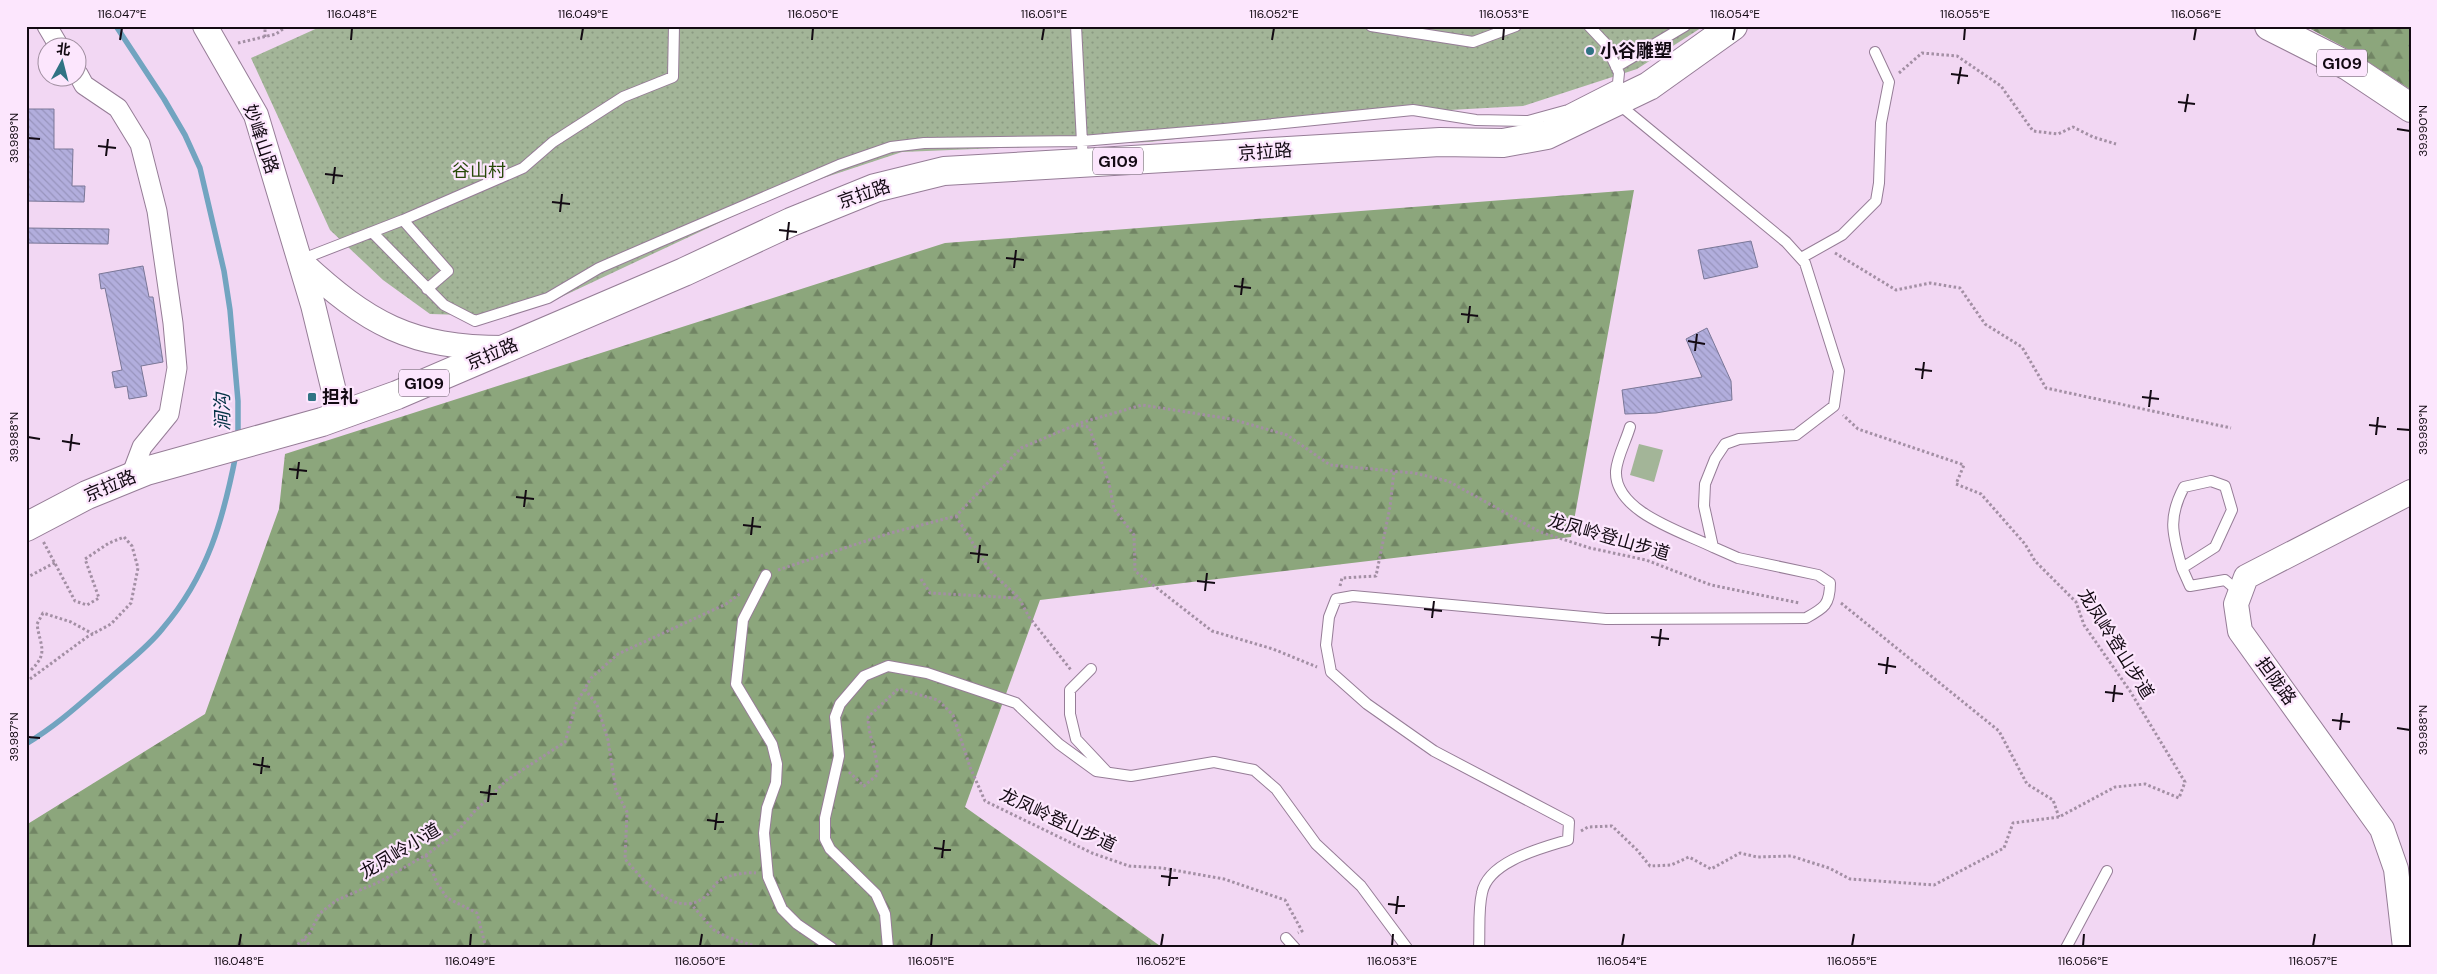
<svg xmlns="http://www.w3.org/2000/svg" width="2437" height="974" font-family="'DM Sans','Noto Sans SC',sans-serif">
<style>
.forest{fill:url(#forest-firs)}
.park{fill:url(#park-dots)}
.pitch{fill:#a3b598}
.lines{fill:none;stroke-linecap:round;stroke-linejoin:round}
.stream{stroke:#72a4c0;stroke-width:5.5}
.building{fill:url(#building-back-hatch);stroke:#7a7797}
.service-casing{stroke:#967d97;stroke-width:12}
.minor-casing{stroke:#967d97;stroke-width:21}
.tertiary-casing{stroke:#967d97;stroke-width:26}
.trunk-casing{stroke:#967d97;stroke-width:30}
.path{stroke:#a38fa4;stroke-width:3;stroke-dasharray:2.5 2.5;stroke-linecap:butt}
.service{stroke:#fff;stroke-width:10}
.minor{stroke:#fff;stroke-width:19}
.tertiary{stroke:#fff;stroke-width:24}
.trunk{stroke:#fff;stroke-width:28}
.ticks{fill:none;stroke:#130a13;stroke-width:2}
.poi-dot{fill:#307384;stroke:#fce6fd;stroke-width:2}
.labels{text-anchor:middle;stroke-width:4.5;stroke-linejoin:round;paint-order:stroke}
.shield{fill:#fce6fd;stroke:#594c59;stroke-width:1}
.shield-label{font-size:16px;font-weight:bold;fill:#130a13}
.poi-label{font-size:18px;font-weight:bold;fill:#130a13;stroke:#fce6fd;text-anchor:start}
.street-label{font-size:18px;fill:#130a13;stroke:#fce6fd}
.park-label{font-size:18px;fill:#284909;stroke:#fce6fd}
.water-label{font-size:19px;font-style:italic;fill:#053346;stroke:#fce6fd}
.neatline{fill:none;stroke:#130a13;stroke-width:2}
.ticks-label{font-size:12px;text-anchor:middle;fill:#130a13}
</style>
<defs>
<pattern id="forest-firs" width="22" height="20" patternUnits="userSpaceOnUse" patternTransform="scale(1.25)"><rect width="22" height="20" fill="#8ca67c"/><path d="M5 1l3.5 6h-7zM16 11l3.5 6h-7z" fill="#718564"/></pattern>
<pattern id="park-dots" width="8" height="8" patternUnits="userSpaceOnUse" patternTransform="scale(1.25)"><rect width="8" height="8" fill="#a3b598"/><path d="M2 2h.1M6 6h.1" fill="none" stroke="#8b9a82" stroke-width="1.8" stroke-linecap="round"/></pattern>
<pattern id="building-back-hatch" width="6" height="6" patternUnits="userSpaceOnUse" patternTransform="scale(1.25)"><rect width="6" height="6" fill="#b2aedd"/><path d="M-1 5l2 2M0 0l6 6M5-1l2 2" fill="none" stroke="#9894bd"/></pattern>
</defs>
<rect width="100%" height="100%" fill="#f2d7f3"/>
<path class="forest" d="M2305,26H2411V90L2353,52Z
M1634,190L1571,537L1040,600L965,807L1163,948H26V825L205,714L279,509L285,454L945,243Z"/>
<path class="park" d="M322,26H1704L1637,69L1523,106L1413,112L1149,142L902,152L793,188L544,305L498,316L430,314L383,280L330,230L251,58Z"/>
<path class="pitch" d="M1639,444L1663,450L1654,482L1630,475Z"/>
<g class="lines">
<path class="stream" d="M116,26L164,99L185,135L200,168L224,271L230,310L238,401V437
M26,744C59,724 82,702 110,678C128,662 148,647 163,628C208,575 223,520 236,454"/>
</g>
<path class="building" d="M26,109H54V149H73L72,186H85L84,202L26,201Z
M26,228L109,229L108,244L26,243Z
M1751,241L1758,267L1704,279L1698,250Z
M143,266L149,297H153L163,362L141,366L147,396L129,399L127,386L115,388L112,372L122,370L105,288L101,289L99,274Z
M1707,328L1731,381L1732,400L1656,413L1625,414L1622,390L1702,377L1686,339Z"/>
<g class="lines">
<defs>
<path id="service" d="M1076,26L1083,162
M1371,26L1473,42L1516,26
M1616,67L1685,26
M373,233L444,305L475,321L548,298L599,268L659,242L839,165L891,147L924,143L1082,141L1224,129L1413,110L1476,120L1528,121L1568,110L1617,85
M1801,258L1842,235L1876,201L1879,183L1881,123L1889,82L1875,52
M300,260L403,220
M427,289L448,271L403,220L523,168L553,142L623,97L673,77L674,26
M1630,427C1626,441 1617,457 1616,471C1614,512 1683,532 1713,547
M2182,568C2173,535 2167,519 2184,487L2211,481L2225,486L2232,510L2215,547L2182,568L2190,586L2225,580L2239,592
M766,575L743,620L736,684L772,744L777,764L776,783L767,808L764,833L768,877L782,909L797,924L832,948
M1091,669L1070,690V714L1076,739L1107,772
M1286,938L1295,948
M888,948L885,914L876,894L830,849L825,839V818L839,756L835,717L840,704L864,676L888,666L927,673L1016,703L1059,744L1096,771L1131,776L1214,762L1254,770L1276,789L1316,844L1361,886L1407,948
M1479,948C1480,930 1478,910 1482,893C1488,861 1542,848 1568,840L1569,822L1434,751L1367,704L1331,672L1326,645L1329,617L1336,599L1353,596L1606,619L1806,618C1824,608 1830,605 1830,583L1818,575L1738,558L1713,547L1704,506L1705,484L1715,459L1725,444L1739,439L1796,435L1834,406L1839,371L1805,263L1786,242L1616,102L1619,73L1605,43L1589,26
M2066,948L2107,871"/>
<path id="minor" d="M47,26L60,48
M78,74L84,85L118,108L140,144L157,211L173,323L177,368L169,414L142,447L131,476"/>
<path id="tertiary" d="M205,26L256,115L313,305L340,416
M300,261C368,324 410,348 505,348
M2405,948L2396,869L2382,829L2240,631L2236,604L2246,577L2411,492"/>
<path id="trunk" d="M2269,26L2348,66L2411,108
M26,527L87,495L146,471L322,422L397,395L684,272L791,222L875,188L944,171L1440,142L1503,143L1547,135L1649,86L1733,26"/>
</defs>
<use href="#service" class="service-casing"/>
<use href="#minor" class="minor-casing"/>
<use href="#tertiary" class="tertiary-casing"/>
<use href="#trunk" class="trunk-casing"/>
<path class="path" d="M265,37V26
M238,43L276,34L287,26
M1899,73L1922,53L1957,56L2001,86L2033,131L2058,134L2073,127L2093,137L2116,144
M1835,253L1896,290L1930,283L1960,288L1985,324L2022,347L2046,388L2231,428
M1076,425L1089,427L1109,483L1114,509L1134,535L1135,571L1212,631L1273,649L1317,667
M956,516L990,571L1019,598L1029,617L1071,670
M778,570L887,534L956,516L1021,448L1080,423L1142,405L1231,419L1287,435L1330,465L1414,473L1448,481L1540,532L1590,548L1646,560L1711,585L1799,603
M26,578L56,562
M921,579L930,593L1017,598
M1340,586L1342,578L1376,576L1390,507L1394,471
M1841,603L1999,731L2027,784L2053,800L2059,817
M26,670H31C49,653 40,646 37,624L43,613L71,622L93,634
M26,682L87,637L111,624L131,603L138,568L132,546L124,537L109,543L85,559L99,598L87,605L75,601L43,541
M585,689L597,705L608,740L616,791L627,812L625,859C643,880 676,921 706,896C711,892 714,884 719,881C728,875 745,872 756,873
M849,772L864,786L877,775C879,755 868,737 868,717L898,689L938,700L953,715L970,767L985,801L1092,853L1129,866L1162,868L1224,879L1285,900L1302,931L1298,933
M1581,831L1588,827L1612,826L1637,850L1650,866L1671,865L1689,857L1711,869L1740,853L1757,857L1791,856L1829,868L1850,879L1934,885L2004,848L2013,823L2059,817L2115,787L2145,784L2179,798L2185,782L2130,691L2084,625L2076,602L2035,561L2025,544L1981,494L1956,484L1964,465L1858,429L1843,415
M426,855L437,883L447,898L477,913L486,948
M690,903L714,930L727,937L761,948
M304,939L312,948
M294,948L310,933L319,914L337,900L379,882L426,855L455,834L474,812L507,780L565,742L576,704L591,678L618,654L726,604L741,593"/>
<use href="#service" class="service"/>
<use href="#minor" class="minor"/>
<use href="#tertiary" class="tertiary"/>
<use href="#trunk" class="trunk"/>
</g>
<path class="ticks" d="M120,40L122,28M351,40L352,28M581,40L583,28M812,40L813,28M1042,40L1044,28M1272,40L1274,28M1503,40L1504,28M1733,40L1735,28M1964,40L1965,28M2194,40L2196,28M1951,74L1968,76M1958,84L1961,67M2178,102L2195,104M2185,112L2188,94M2397,129L2410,131M28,138L40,139M98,146L116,148M106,156L108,139M325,174L343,176M333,184L335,167M552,202L570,204M560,212L562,194M779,230L797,232M787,240L789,222M1006,258L1024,260M1014,268L1016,250M1234,286L1251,288M1241,295L1243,278M1461,314L1478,316M1468,323L1470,306M1688,341L1705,344M1695,351L1697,334M1915,369L1932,371M1922,379L1924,362M2142,397L2159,399M2149,407L2151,390M2369,425L2386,427M2397,429L2410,430M2376,435L2378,417M28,437L40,439M62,441L80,444M70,451L72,434M289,469L307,471M297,479L299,462M516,497L534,499M524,507L526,490M743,525L761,527M751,535L753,517M970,553L988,555M978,563L980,545M1197,581L1215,583M1205,591L1207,573M1424,609L1442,611M1432,618L1434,601M1651,637L1669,639M1659,646L1661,629M1878,664L1896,667M1886,674L1888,657M2105,692L2123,694M2113,702L2115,685M2332,720L2350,722M2397,728L2410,730M2340,730L2342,713M28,737L40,738M253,764L270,767M261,774L263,757M480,792L497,794M488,802L490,785M707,820L724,822M715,830L717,813M934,848L951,850M942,858L944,840M1161,876L1178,878M1169,886L1171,868M1388,904L1405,906M1396,914L1398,896M239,946L241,934M470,946L471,934M700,946L702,934M931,946L932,934M1161,946L1163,934M1392,946L1393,934M1622,946L1624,934M1852,946L1854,934M2083,946L2084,934M2313,946L2315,934"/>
<g class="poi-dot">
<circle cx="1590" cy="51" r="5"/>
<rect x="307" y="392" width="10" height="10" rx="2.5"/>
</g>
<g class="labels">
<g class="shield">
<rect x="2317" y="49.5" width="50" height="27" rx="4"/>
<rect x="1093" y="147.5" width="50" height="27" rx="4"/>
<rect x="399" y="369.5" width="50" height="27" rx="4"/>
</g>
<g class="shield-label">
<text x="2342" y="69">G109</text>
<text x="1118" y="167">G109</text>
<text x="424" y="389">G109</text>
</g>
<g class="poi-label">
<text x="1600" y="57">小谷雕塑</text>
<text x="322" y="403">担礼</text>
</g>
<g class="street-label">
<text transform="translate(261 139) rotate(71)" y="6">妙峰山路</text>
<text transform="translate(1265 152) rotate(-4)" y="6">京拉路</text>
<text transform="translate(864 194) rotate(-19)" y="6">京拉路</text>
<text transform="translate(492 354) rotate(-23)" y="6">京拉路</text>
<text transform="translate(110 486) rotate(-23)" y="6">京拉路</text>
<text transform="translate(1609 537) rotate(16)" y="6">龙凤岭登山步道</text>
<text transform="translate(2116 644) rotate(58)" y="6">龙凤岭登山步道</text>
<text transform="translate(2276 681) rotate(54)" y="6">担陇路</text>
<text transform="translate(1058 820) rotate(25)" y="6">龙凤岭登山步道</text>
<text transform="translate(400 851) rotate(-31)" y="6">龙凤岭小道</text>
</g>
<g class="park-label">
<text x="479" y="177">谷山村</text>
</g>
<g class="water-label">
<text transform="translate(222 412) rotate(-91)" y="7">涧沟</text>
</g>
</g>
<rect width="2437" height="974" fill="none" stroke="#fce6fd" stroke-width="55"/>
<g transform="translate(62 62) rotate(7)"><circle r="24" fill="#fce6fd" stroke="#9f8e9f"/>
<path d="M0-4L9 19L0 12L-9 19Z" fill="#307384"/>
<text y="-8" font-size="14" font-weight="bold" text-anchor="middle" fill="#130a13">北</text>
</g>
<rect x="28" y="28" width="2382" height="918" class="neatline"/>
<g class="ticks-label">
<text x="122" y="18">116.047°E</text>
<text x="352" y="18">116.048°E</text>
<text x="583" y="18">116.049°E</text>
<text x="813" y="18">116.050°E</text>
<text x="1044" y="18">116.051°E</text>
<text x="1274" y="18">116.052°E</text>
<text x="1504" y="18">116.053°E</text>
<text x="1735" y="18">116.054°E</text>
<text x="1965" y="18">116.055°E</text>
<text x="2196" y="18">116.056°E</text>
<text transform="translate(2423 131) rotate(-90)" y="4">39.990°N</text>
<text transform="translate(14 138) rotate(-90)" y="4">39.989°N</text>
<text transform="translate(2423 430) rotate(-90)" y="4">39.989°N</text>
<text transform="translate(14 437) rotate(-90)" y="4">39.988°N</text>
<text transform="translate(2423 730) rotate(-90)" y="4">39.988°N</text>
<text transform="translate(14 737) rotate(-90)" y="4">39.987°N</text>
<text x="239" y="965">116.048°E</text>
<text x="470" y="965">116.049°E</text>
<text x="700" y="965">116.050°E</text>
<text x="931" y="965">116.051°E</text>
<text x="1161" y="965">116.052°E</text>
<text x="1392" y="965">116.053°E</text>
<text x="1622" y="965">116.054°E</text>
<text x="1852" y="965">116.055°E</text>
<text x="2083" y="965">116.056°E</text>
<text x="2313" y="965">116.057°E</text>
</g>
</svg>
